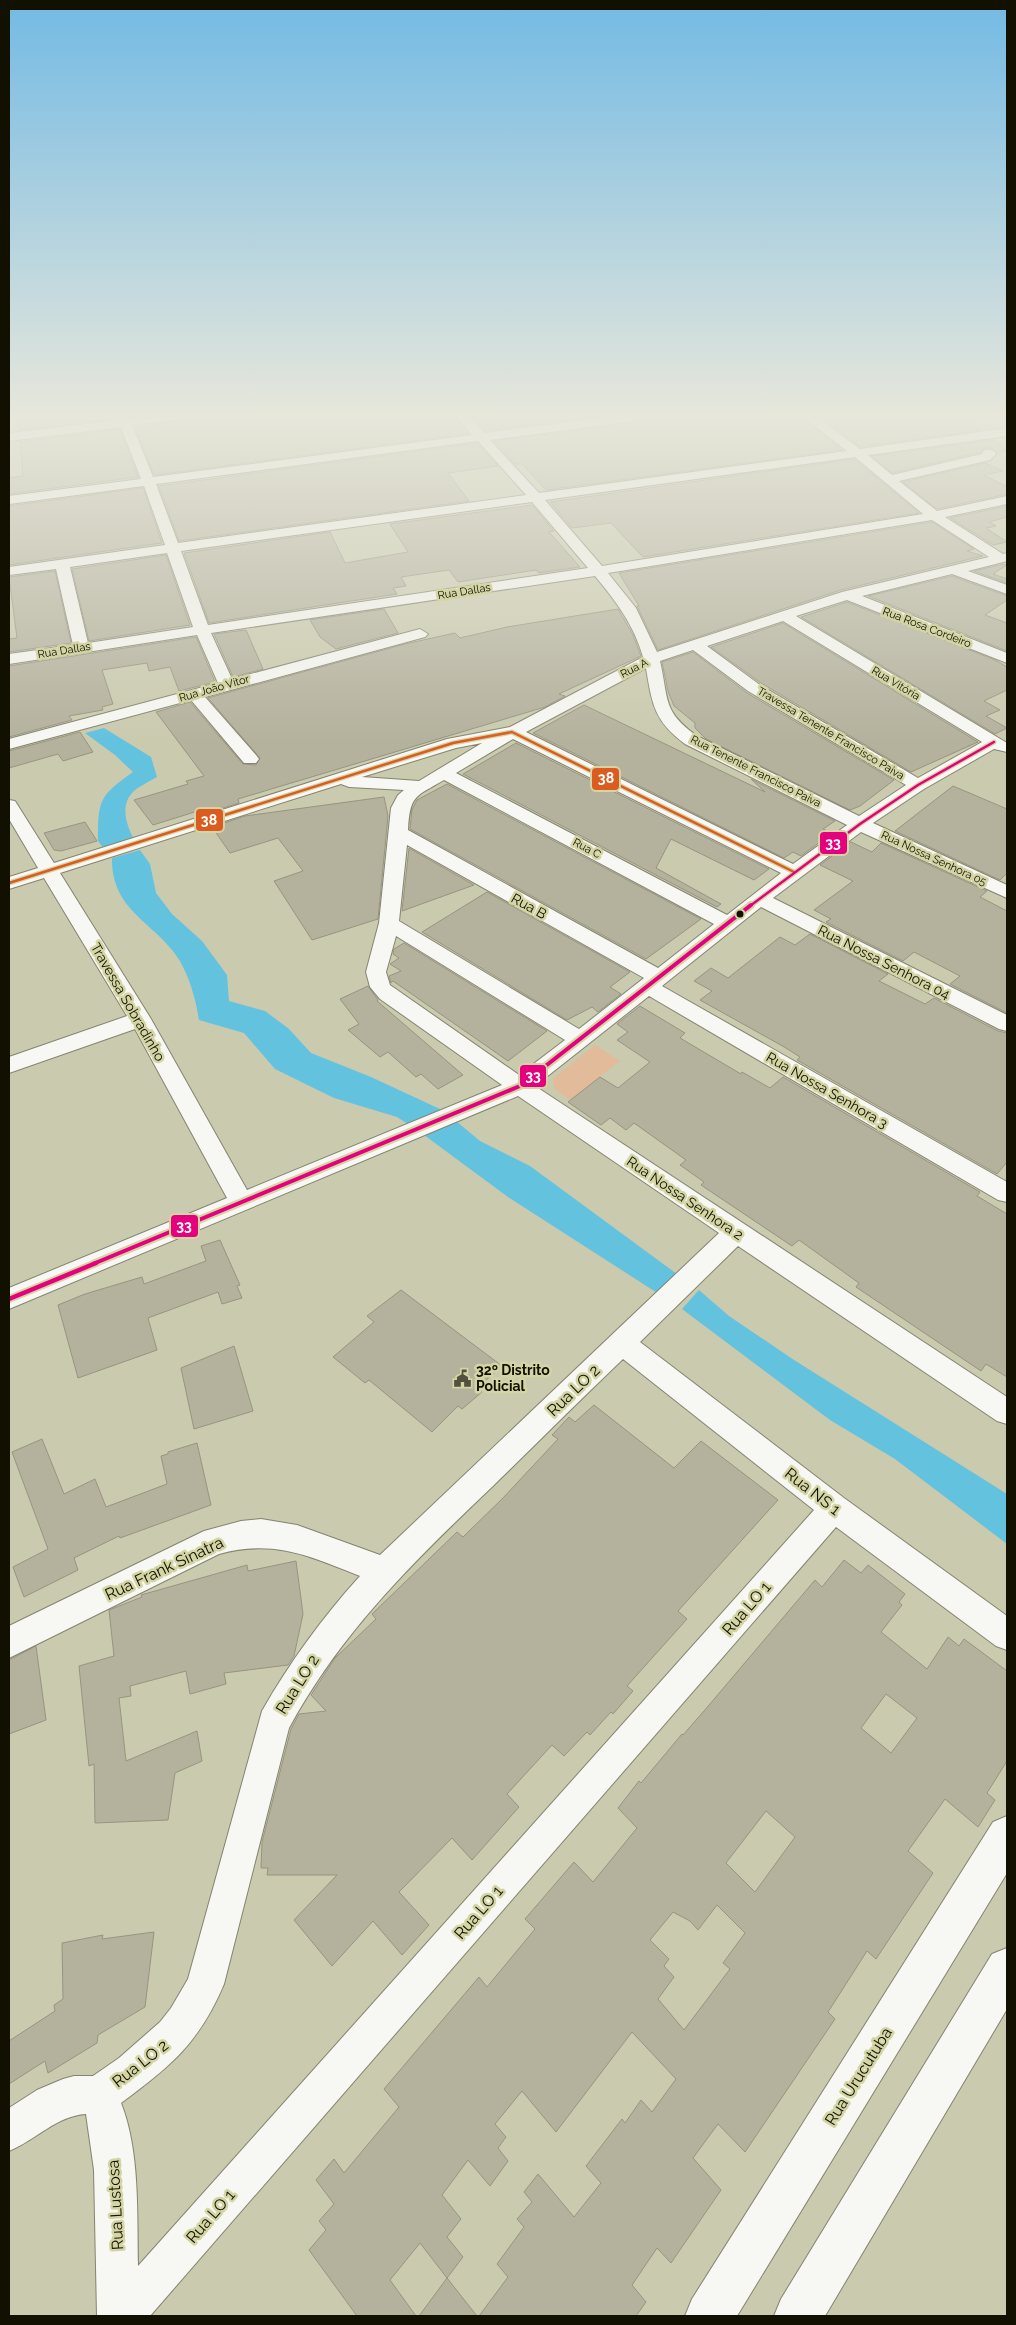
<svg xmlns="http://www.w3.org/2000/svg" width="1016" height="2325" font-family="Raleway,sans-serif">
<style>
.green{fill:#e2bb9a}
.water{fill:#63c2de}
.building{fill:#b4b19d;stroke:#97947f;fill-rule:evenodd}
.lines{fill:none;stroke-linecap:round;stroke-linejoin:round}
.street-casing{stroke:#848470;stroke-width:2}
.secondary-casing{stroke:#848470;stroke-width:2}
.street{fill:#f7f7f3;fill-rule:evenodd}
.secondary{fill:#f7f7f3;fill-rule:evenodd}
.bus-1-casing{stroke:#d4d5a4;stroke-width:5}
.bus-2-far2-casing{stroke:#d4d5a4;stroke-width:5}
.bus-2-far1-casing{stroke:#d4d5a4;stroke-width:8}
.bus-2-casing{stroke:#d4d5a4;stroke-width:8}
.bus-1{stroke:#dc5c1f;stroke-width:2.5}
.bus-2-far2{stroke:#e5007d;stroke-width:2.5}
.bus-2-far1{stroke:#e5007d;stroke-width:4}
.bus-2{stroke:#e5007d;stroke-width:4.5}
.bus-dot{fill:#111001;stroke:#d4d5a4;stroke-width:2}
.labels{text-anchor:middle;stroke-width:5;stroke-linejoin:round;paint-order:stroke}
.far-street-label{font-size:11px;fill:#111001;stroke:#d4d5a4}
.street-label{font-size:14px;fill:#111001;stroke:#d4d5a4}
.poi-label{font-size:14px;font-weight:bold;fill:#111001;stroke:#d4d5a4;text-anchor:start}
.near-street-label{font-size:16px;fill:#111001;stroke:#d4d5a4}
.line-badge{stroke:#d4d5a4;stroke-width:2}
.badge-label{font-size:14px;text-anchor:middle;font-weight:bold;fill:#fff}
</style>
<rect width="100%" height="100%" fill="#cacaaf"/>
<path class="green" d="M595,1045L620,1061L570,1100L554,1088L553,1081L555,1077Z"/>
<path class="water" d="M104,728L151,757L157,777C149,782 139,786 133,792C119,806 127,827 135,841L105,850L98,841C98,800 99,796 133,772L115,755L85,733Z
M140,850L150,864L156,893L172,914L202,941L227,975L229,1001L265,1011L289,1029L311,1053L371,1077L442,1110L408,1124L397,1117L334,1098L275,1069L244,1033L199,1020C196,1000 190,979 180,961C156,922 111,912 112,858Z
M456,1121L480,1141L530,1166L681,1277L662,1296L508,1197L424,1135Z
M699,1290L729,1316L794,1360L1007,1494V1544L895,1459L830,1420L682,1309Z"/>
<path class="building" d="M18,416H105L106,420L19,430Z
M210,416H454L468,434L154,475L135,428Z
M472,416H598L485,431Z
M650,416H800L842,450L546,490L522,464H515L494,441L642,422Z
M819,416H958L981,430L860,447Z
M120,429L138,477L9,494V478L23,476L20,442Z
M995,440L1006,451L997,453L991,448H984L981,452L892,473L872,456Z
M477,443L498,466L448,473L469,501L179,541L159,486Z
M854,459L919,513L643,557L611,523L572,528L550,502Z
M985,463L1003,471L984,475L1007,487V494L937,509L903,482Z
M143,488L162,543L9,565V506Z
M532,505L554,531L549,532L580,567L539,573L536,570L458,582L449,570L401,577L406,586L393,588L397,594L209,623L184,553L330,532L345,563L408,552L390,524Z
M1007,506V517L989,522L996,526L986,528L1007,542L993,545L950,518Z
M932,522L974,549L967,551L983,556L841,590L658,650L637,606H639L619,573Z
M166,555L190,625L89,641L72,569Z
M1004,564L1007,565L993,574L1007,579V583L974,571Z
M55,571L71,643L9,652V639L17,638L9,577Z
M952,576L1007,596V600L985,615L1007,623V651L868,596Z
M847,602L995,660L1007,667V690L984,701L1000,710L986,716L1007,728L995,734L801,617Z
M384,609L398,633L336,649L320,637L310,620Z
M618,609L633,635L641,656L559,694L565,696L545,707L238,799L239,803L204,814L201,810L153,825L134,800L188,784L186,781L204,776L156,712L190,702L243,764L256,765L260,758L208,698L405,644L455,633L460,638L507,627Z
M783,623L978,742L911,772L761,683L711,647Z
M246,630L263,669L233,677L214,634Z
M196,637L215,682L179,691L170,667L149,671L147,663L102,670L113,704L102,707L103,710L69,716L72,720L9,737V666Z
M693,652L747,693L894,780L860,806L850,810L706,739L695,728V723L674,706L668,691L662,662Z
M584,705L765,792L751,779L835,821L823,829L832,833L801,856L793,852L784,858L533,733Z
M80,732L93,752L63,761L58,754L9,768V751Z
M516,743L769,869L754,880L671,839L656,868L721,904L717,907L463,774Z
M447,784L701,919L646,959L410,829L412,810L417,800Z
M953,786L1007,809V873L1000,880L895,831Z
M384,797L388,816L378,919L312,940L274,881L303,871L278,838L230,853L212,827L245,816Z
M85,822L97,841L61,851L54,850L44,833Z
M851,842L872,852L881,843L987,891L980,897L1007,911V1013L950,984L960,976L914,952L903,961L826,922L831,919L814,910L853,881L820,865Z
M409,848L474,885L402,911Z
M487,892L630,972L610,987L621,994L598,1012L592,1007L567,1020L422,932Z
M810,934L888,974L879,981L925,1004L934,998L998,1031L1007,1033V1162L997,1174L797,1060L800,1057L786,1048L700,1000L712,991L694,981L711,968L728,978L780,937L795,945Z
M404,943L547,1031L508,1061L393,981L391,983L389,976L401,971L390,964L399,958L393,954L394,949Z
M368,986L378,1000L377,1001L463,1075L438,1089L421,1074L416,1077L388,1052L380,1057L348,1030L359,1024L340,999Z
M640,1006L685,1033L680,1038L741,1074L742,1072L770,1088L783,1077L980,1192L977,1196L1007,1214V1377L986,1364L981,1371L856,1287L859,1283L799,1240L792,1246L701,1185L704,1182L680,1165L686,1160L634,1123L626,1130L610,1118L601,1125L568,1102L600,1077L618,1088L650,1062L617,1040L628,1032L617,1024Z
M220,1240L240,1285L237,1286L242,1298L222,1304L218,1292L148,1318L157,1350L78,1378L58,1305L85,1294L142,1277L144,1284L206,1261L201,1246Z
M401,1290L502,1366L477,1388L482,1392L462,1409L458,1406L432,1432L369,1380L365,1383L333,1357L374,1322L367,1316Z
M234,1346L253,1411L194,1429L181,1368Z
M594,1405L674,1468L701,1441L778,1500L678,1611L687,1619L627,1686L633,1691L613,1714L611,1712L590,1735L587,1732L564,1756L552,1745L507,1794L519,1807L472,1860L452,1838L399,1892L429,1925L402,1955L373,1921L332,1966L294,1920L337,1875H267L268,1868H261L262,1842L291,1729L299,1714L326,1711L311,1695L335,1658L376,1619L372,1614L457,1532L463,1537L503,1498L558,1439L552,1435L569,1417L575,1422Z
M42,1439L64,1494L95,1479L106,1507L167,1484L161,1456L168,1454V1452L197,1443L211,1505L120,1538L119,1536L74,1558L78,1570L24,1597L13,1567L48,1549L12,1452Z
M844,1560L861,1573L868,1565L905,1594L899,1602L902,1605L881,1632L927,1669L948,1637L959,1646L964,1639L1007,1671V1761L987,1793L995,1800L978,1827L945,1799L908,1851L933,1873L876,1959L867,1951L828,2012L835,2019L745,2152L718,2124L693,2158L721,2190L671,2263L657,2248L632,2285L646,2302L636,2316H479L508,2277L497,2264L524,2227L517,2219L532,2202L524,2192L538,2174L574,2217L601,2183L586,2166L622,2119L625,2123L641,2100L652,2112L676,2079L632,2032L556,2132L522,2091L495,2124L506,2137L498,2148L508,2161L490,2186L468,2160L442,2195L461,2219L447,2237L463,2257L447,2278L420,2243L390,2280L416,2316H357L309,2250L326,2230L319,2221L334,2204L316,2180L334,2159L344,2173L399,2107L384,2089L479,1977L487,1987L535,1929L525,1919L574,1862L593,1882L637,1828L618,1808L639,1781L641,1783L682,1734L683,1735L704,1711L815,1580L822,1587ZM886,1694L917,1718L891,1753L861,1728ZM766,1811L795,1837L755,1892L726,1863ZM717,1905L745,1933L723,1963L730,1969L684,2030L658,1999L674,1977L664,1966L669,1959L650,1940L673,1912L690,1921L698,1930Z
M296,1561L303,1614L294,1656L288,1665L224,1673L226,1684L190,1694L186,1671L130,1686L131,1696L119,1698L126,1761L197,1731L202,1761L175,1773L168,1820L95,1823L94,1764L89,1766L79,1666L114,1656L109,1610L142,1597L141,1595L247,1565L248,1571Z
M36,1646L46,1720L9,1734V1660Z
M154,1932L145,2007L98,2035L97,2043L48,2073L45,2061L9,2084V2041L55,2011L54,2005L63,1999L62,1943L103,1935L102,1939Z
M447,2278L477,2316H419Z"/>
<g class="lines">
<defs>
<path id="street" d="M116,416H128L129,419L186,416L180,420L132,425L153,477L472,435L456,416H469L484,433L614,416H648L642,420L490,440L539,493L847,451L802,416H816L860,449L1007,428V436L868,455L892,475L982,454L984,450C989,449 993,449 996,454L990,460L899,481L937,511L1007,496V504L945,517L1003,554L1007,553V561L968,571L1007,585V594L952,574L862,596L1007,653V663L847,600L796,616L1007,743V752L994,749L924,789L873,823L1007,885V898L861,832L773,898L1007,1015V1031L999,1029L761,907L662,986L1007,1182V1202L998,1200L649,996L535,1086L1007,1397V1424L997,1421L738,1246L640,1342L844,1498L1007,1616V1650L996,1646L836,1527L150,2316H97L94,2170L86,2114C56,2116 36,2140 9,2151V2108L37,2090L63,2079L74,2076H93L119,2058L160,2022L171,2008L188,1979L262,1711C290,1662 322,1618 360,1576C309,1556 274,1539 219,1554L9,1658V1626L204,1531L241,1521L261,1519L297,1525L380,1555L719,1233L518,1096L9,1309V1288L227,1198L135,1029L9,1073V1057L127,1016L44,878L9,889V877L38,868L9,819V800L15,801L54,863L447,739L510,727L643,657C634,625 616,601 595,576L211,633L232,679L420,629L428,634L425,637L205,697L256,755L259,759L256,763H244L191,700L9,749V739L218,683L197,635L9,664V654L73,645L56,569L9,575V567L165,545L144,486L9,504V496L141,479L121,427L9,441V433L118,420ZM478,441L526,495L178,543L156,484ZM855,457L923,514L602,566L545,500ZM532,502L588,568L208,625L181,551ZM932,520L989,557L842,592L657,652L636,608L608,573ZM167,553L193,627L88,643L70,567ZM783,621L982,742L918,778L760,685L707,646ZM693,650L748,691L906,785L859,816L697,736C662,711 669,700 660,661ZM646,668C652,704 654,721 685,744L847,825L793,864L526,732ZM513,739L781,873L727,915L456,773ZM482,743L419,781L362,777L456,748ZM444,780L714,924L658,968L408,830C410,795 415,797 444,780ZM341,784L349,787L404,790L398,795L391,808L379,923L366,972L370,987L380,999L502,1085L247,1190L151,1019L60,873ZM407,845L644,978L579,1029L399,921ZM396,936L565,1040L519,1075L390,985L386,972ZM623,1359L814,1510L138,2266C137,2215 140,2150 121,2103C171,2066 199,2043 224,1984L289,1728C341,1632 414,1561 493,1486C536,1444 579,1401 623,1359Z"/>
<path id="secondary" d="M1007,1816V1873L737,2316H685L692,2299L993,1822Z
M1007,1948V2009L825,2316H774L781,2299L992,1954Z"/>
</defs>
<use href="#street" class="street-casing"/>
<use href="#secondary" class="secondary-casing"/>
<use href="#street" class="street"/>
<use href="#secondary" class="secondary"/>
<defs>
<path id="bus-1" d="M9,883L453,743L512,732L794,872"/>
<path id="bus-2-far2" d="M750,906L860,824L918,785L994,742"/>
<path id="bus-2-far1" d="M93,1264L520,1086L751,905"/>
<path id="bus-2" d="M9,1299L96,1263"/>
</defs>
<use href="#bus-1" class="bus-1-casing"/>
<use href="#bus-2-far2" class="bus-2-far2-casing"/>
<use href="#bus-2-far1" class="bus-2-far1-casing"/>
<use href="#bus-2" class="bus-2-casing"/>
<use href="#bus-1" class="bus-1"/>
<use href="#bus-2-far2" class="bus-2-far2"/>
<use href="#bus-2-far1" class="bus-2-far1"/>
<use href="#bus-2" class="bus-2"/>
</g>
<linearGradient id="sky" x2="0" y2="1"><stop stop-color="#73bae4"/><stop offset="0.56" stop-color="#e7e7db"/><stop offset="1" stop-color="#e7e7db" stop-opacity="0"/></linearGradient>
<rect width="1016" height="742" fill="url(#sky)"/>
<defs>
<symbol id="civic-bare" viewBox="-9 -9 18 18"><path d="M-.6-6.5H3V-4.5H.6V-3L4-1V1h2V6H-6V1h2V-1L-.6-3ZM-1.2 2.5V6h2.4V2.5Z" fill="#52513e" stroke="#d4d5a4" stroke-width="2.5" paint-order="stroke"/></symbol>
</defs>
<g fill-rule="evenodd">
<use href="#civic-bare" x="450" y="1366" width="25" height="25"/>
</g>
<circle class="bus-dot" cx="740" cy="914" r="4.5"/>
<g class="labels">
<g class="far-street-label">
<text transform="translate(464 591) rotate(-9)" y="4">Rua Dallas</text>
<text transform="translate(927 627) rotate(21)" y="4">Rua Rosa Cordeiro</text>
<text transform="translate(64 650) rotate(-9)" y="4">Rua Dallas</text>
<text transform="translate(634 668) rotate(-27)" y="4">Rua A</text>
<text transform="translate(896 683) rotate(31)" y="4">Rua Vitória</text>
<text transform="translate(214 688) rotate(-16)" y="4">Rua João Vítor</text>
<text transform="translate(831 733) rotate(31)" y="4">Travessa Tenente Francisco Paiva</text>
<text transform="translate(756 771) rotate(27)" y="4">Rua Tenente Francisco Paiva</text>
<text transform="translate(587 848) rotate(28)" y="4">Rua C</text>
<text transform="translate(934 858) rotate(25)" y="4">Rua Nossa Senhora 05</text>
</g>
<g class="street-label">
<text transform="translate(529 906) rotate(29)" y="5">Rua B</text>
<text transform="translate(884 962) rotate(27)" y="5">Rua Nossa Senhora 04</text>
<text transform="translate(128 1002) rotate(60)" y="5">Travessa Sobradinho</text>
<text transform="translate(827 1090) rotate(30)" y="5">Rua Nossa Senhora 3</text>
<text transform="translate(685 1198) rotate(34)" y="5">Rua Nossa Senhora 2</text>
</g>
<g class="poi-label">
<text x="476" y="1375">32º Distrito<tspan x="476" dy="16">Policial</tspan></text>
</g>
<g class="near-street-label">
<text transform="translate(573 1390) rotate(-44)" y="6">Rua LO 2</text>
<text transform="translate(813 1491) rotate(38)" y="6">Rua NS 1</text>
<text transform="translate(164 1568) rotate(-25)" y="6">Rua Frank Sinatra</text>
<text transform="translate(746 1608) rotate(-49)" y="6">Rua LO 1</text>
<text transform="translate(297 1684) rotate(-58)" y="6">Rua LO 2</text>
<text transform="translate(478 1912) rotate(-49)" y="6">Rua LO 1</text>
<text transform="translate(140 2063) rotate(-38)" y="6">Rua LO 2</text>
<text transform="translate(858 2076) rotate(-58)" y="6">Rua Urucutuba</text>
<text transform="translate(115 2205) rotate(-93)" y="6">Rua Lustosa</text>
<text transform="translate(210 2216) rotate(-49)" y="6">Rua LO 1</text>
</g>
</g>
<g class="line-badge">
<rect x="591" y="767" width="29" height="24" rx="5" fill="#dc5c1f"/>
<rect x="195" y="808" width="29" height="24" rx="5" fill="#dc5c1f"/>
<rect x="819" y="831" width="29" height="24" rx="5" fill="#e5007d"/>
<rect x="519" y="1064" width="28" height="24" rx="5" fill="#e5007d"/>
<rect x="170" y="1214" width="29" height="24" rx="5" fill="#e5007d"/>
</g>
<g class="badge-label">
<text x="606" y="783">38</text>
<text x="209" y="825">38</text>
<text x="833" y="848">33</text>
<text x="533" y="1081">33</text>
<text x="184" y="1231">33</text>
</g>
<rect width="1016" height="2325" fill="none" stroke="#111001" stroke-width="20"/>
</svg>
